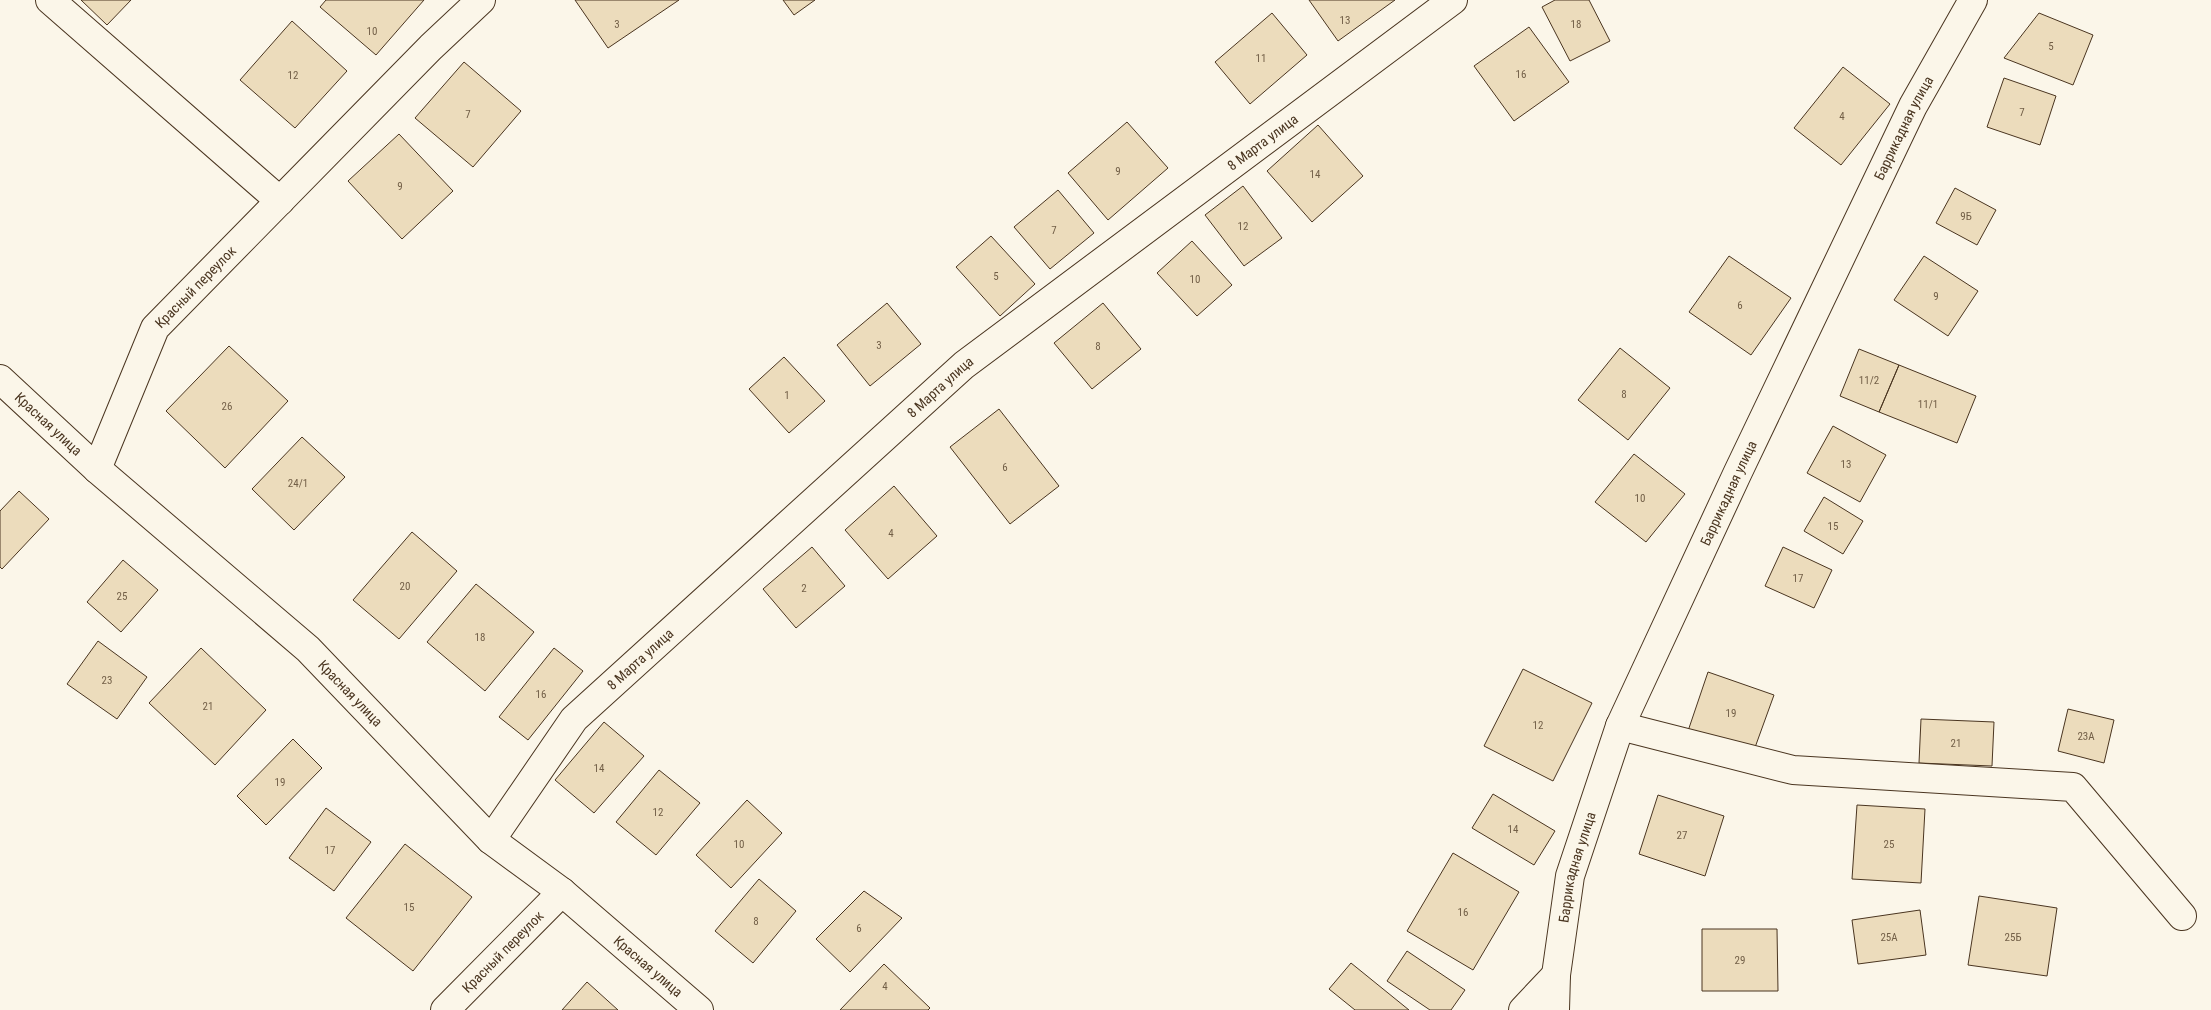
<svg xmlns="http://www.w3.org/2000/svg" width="2211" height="1010" font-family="'Roboto Condensed',sans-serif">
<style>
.building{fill:#ecdcbc;stroke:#4a3520}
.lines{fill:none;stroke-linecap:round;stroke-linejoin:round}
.street-casing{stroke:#4a3520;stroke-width:30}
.street{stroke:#fbf6e9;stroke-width:28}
.labels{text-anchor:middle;stroke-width:4;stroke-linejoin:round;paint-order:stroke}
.number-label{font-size:11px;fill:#725f47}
.street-label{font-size:14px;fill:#4a3520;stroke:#fbf6e9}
</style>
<rect width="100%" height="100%" fill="#fbf6e9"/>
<path class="building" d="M81,0H131L107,25Z
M326,0H424L376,55L320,7Z
M575,0H679L608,48Z
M783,0H815L794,15Z
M1309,0H1395L1338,41Z
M1555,0H1589L1610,41L1570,61L1542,7Z
M1272,13L1307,55L1250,104L1215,62Z
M2039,13L2093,35L2073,85L2004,58Z
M292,21L347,71L295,128L240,80Z
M1529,27L1569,82L1514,121L1474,66Z
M464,62L521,111L473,167L415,118Z
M1843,67L1890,104L1841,165L1794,128Z
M2004,78L2056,96L2040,145L1987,127Z
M1127,122L1168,168L1108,220L1068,173Z
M1318,125L1363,176L1312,222L1267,171Z
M399,134L453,191L402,239L348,181Z
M1243,186L1282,238L1244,266L1205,215Z
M1955,188L1996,210L1977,245L1936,223Z
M1058,190L1094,233L1050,269L1014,227Z
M991,236L1035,284L1000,316L956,267Z
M1192,241L1232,285L1197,316L1157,273Z
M1729,256L1791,298L1751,355L1689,312Z
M1924,256L1978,291L1948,336L1894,300Z
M887,303L921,344L870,386L837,345Z
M1103,303L1141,349L1092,389L1054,343Z
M229,346L288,401L225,468L166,411Z
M1620,348L1670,388L1628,440L1578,400Z
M1859,349L1899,365L1879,412L1840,396Z
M784,357L825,401L789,433L749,389Z
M1899,365L1976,396L1957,443L1879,412Z
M999,409L1059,486L1010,524L950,447Z
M1833,426L1886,455L1860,502L1807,473Z
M302,437L345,477L294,530L252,489Z
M1634,454L1685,494L1646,542L1595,502Z
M894,486L937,536L888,579L845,530Z
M19,491L49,519L2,569L0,567V511Z
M1824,497L1863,521L1843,554L1804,531Z
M412,532L457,571L399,639L353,600Z
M812,547L845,586L796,628L763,589Z
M1783,547L1832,570L1814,608L1765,586Z
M123,560L158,590L121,632L87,602Z
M476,584L534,632L485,691L427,642Z
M98,641L147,677L117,719L67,684Z
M201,648L266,710L215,765L149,703Z
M554,648L583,671L528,740L499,717Z
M1523,669L1592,703L1553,781L1484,746Z
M1708,672L1774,695L1753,753L1688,731Z
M2068,709L2114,720L2104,763L2058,751Z
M1921,719L1994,722L1992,766L1919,763Z
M604,722L644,756L594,813L555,780Z
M293,739L322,768L266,825L237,796Z
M659,770L700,803L656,855L616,822Z
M1493,794L1555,831L1534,865L1472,828Z
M1658,795L1724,816L1705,876L1639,854Z
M747,800L782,833L731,888L696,855Z
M1857,805L1925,809L1921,883L1852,879Z
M326,808L371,842L334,891L289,858Z
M405,844L472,897L413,971L346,918Z
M1453,853L1519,892L1473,970L1407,931Z
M759,879L796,911L753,963L715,931Z
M864,891L902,918L850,972L816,939Z
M1979,896L2057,908L2047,976L1968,965Z
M1920,910L1926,955L1858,964L1852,920Z
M1702,929H1777L1778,991H1702Z
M1407,951L1465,990L1451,1010H1430L1387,981Z
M1351,963L1409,1010H1355L1329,989Z
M884,964L930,1008L928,1010H840Z
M587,982L618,1010H562Z"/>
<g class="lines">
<defs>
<g id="street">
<path d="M50,0L280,201"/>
<path id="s1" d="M0,379L97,469L308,649L491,840L562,892L699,1010"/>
<path id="s2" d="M97,469L155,328L431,47L481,0"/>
<path d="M1620,726L1793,770L2073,787L2182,916"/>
<path id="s3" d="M491,840L574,719L964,365L1453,0"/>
<path id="s4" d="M445,1010L562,892"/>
<path d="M1523,1010L1556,975"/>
<path id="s5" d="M1555,1010L1556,975L1570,876L1620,726L1738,472L1913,106L1973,0"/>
</g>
</defs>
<use href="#street" class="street-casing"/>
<use href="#street" class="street"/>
</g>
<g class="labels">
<g class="number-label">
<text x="1345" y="24">13</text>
<text x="617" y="28">3</text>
<text x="1576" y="28">18</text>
<text x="372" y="35">10</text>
<text x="2051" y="50">5</text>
<text x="1261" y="62">11</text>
<text x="1521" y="78">16</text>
<text x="293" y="79">12</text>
<text x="2022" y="116">7</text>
<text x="468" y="118">7</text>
<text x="1842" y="120">4</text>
<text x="1118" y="175">9</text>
<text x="1315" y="178">14</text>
<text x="400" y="190">9</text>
<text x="1966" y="220">9Б</text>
<text x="1243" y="230">12</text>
<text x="1054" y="234">7</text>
<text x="996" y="280">5</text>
<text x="1195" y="283">10</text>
<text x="1936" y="300">9</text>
<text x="1740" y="309">6</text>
<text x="879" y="349">3</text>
<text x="1098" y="350">8</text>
<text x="1869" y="384">11/2</text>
<text x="1624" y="398">8</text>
<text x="787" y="399">1</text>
<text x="1928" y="408">11/1</text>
<text x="227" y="410">26</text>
<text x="1846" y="468">13</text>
<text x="1005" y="471">6</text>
<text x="298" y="487">24/1</text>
<text x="1640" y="502">10</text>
<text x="1833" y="530">15</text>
<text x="891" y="537">4</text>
<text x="1798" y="582">17</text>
<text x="405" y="590">20</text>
<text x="804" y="592">2</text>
<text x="122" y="600">25</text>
<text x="480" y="641">18</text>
<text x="107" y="684">23</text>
<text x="541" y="698">16</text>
<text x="208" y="710">21</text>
<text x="1731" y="717">19</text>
<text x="1538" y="729">12</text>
<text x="2086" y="740">23А</text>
<text x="1956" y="747">21</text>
<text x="599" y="772">14</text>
<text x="280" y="786">19</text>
<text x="658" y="816">12</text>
<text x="1513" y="833">14</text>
<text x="1682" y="839">27</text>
<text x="739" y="848">10</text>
<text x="1889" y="848">25</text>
<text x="330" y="854">17</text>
<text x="409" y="911">15</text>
<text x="1463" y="916">16</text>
<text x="756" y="925">8</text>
<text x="859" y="932">6</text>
<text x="1889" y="941">25А</text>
<text x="2013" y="941">25Б</text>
<text x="1740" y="964">29</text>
<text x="885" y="990">4</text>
</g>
<g class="street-label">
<text dy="5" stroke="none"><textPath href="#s5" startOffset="955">Баррикадная улица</textPath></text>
<text dy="5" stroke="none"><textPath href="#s3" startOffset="1046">8 Марта улица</textPath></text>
<text dy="5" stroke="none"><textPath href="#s2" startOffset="210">Красный переулок</textPath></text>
<text dy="5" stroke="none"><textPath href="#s3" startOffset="641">8 Марта улица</textPath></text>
<text dy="5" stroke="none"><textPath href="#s1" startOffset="66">Красная улица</textPath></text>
<text dy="5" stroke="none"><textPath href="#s5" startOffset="550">Баррикадная улица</textPath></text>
<text dy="5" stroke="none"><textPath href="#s3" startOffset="236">8 Марта улица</textPath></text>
<text dy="5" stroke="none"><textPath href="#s1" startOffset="471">Красная улица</textPath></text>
<text dy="5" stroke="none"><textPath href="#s5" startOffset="145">Баррикадная улица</textPath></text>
<text dy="5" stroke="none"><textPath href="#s4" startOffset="82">Красный переулок</textPath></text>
<text dy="5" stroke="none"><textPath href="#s1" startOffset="876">Красная улица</textPath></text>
</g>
</g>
</svg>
